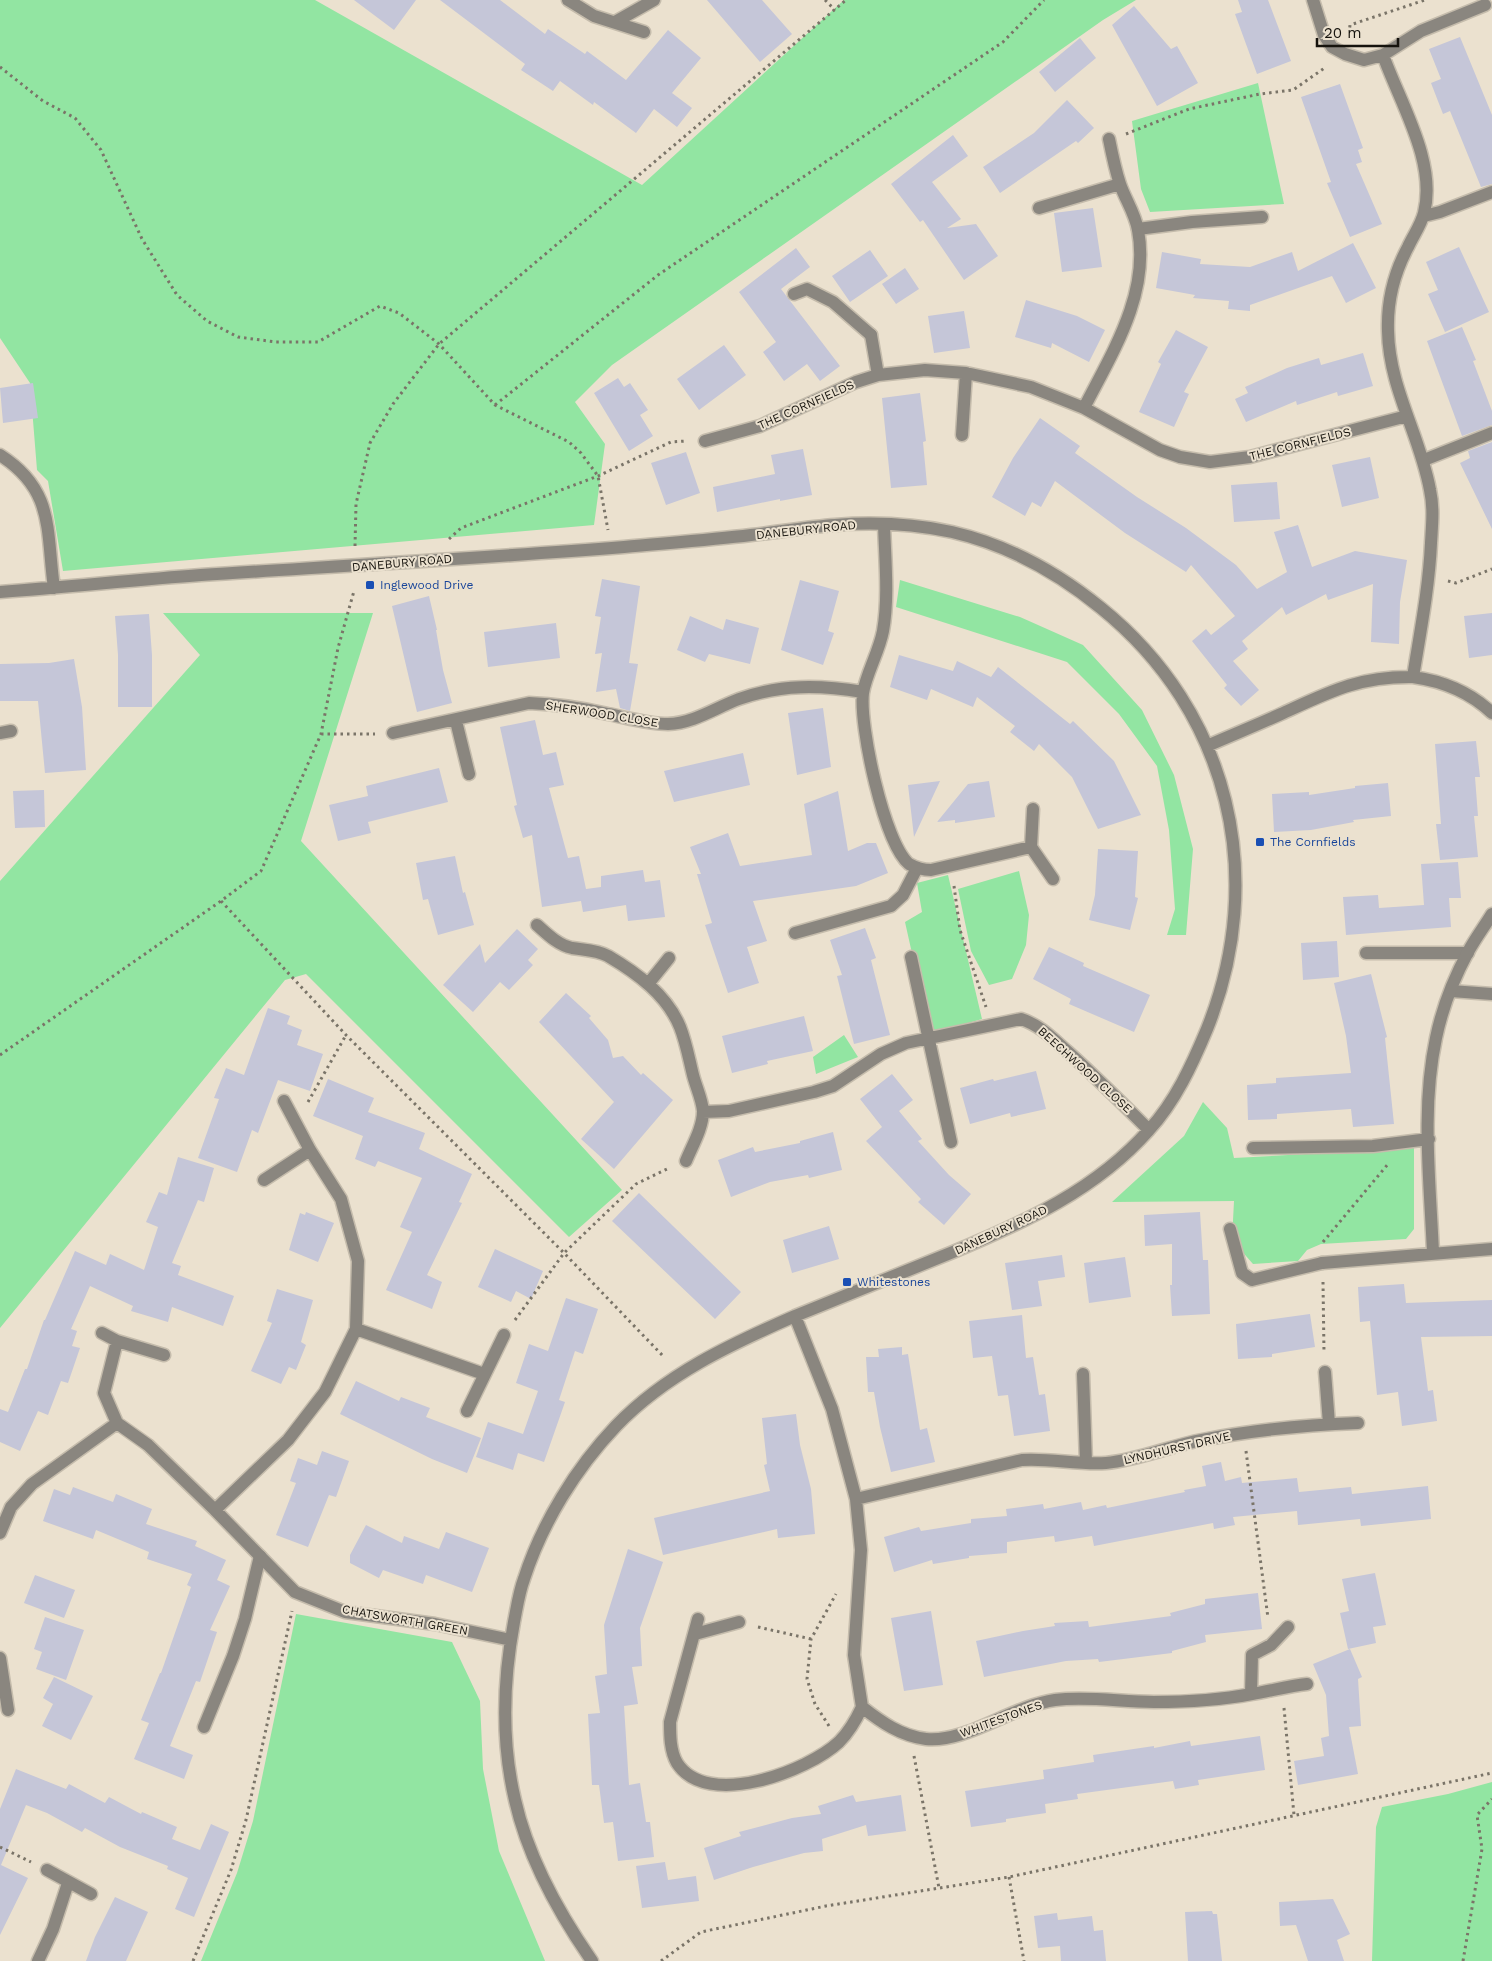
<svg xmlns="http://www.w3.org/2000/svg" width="1492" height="1961" font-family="'Work Sans',sans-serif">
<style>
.green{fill:#92e5a2}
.building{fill:#c5c6d8}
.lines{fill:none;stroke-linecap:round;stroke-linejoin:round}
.service-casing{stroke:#c5bcac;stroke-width:15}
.minor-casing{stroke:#c5bcac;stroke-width:15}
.path{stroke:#7a7468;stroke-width:3;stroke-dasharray:2.5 4;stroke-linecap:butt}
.service{stroke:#8a867f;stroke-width:12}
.minor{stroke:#8a867f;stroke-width:12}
.transit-dot{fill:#1a4fb4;stroke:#ebe1cf;stroke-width:2}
.labels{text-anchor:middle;stroke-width:4;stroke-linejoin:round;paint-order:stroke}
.street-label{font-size:12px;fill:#16130d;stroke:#ebe1cf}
.transit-label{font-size:12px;fill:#164399;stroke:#ebe1cf;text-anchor:start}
</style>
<rect width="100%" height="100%" fill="#ebe1cf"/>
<path class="green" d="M0,0H315L642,185L844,0H1136L1103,20L612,365L575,402L605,444L594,525L63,571L48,481L37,470L30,383L0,338Z
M1258,83L1284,204L1150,212L1141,189L1132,121Z
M900,580L1020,617L1083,645L1142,710L1174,775L1193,849L1186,935H1167L1175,909L1169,830L1157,766L1119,714L1067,662L896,607Z
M163,613H373L301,841L622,1190L569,1237L306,974L285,980L0,1328V881L200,655Z
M1019,871L1029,915L1026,945L1012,979L989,985L971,951L958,889Z
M948,875L982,1019L930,1034L905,922L922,912L917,883Z
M844,1035L858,1057L816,1074L813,1057Z
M1203,1102L1227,1128L1234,1158L1414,1148V1229L1406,1239L1321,1244L1307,1250L1298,1261L1253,1264L1232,1240L1234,1201L1112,1202L1184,1136Z
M296,1614L452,1642L480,1701L483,1769L499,1851L545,1961H201L237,1873L253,1821Z
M1492,1782V1961H1372L1376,1827L1382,1807L1448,1794Z"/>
<path class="building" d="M354,0H416L394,30Z
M440,0H500L545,34L548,29L585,54L587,51L626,80L668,30L701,58L672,93L692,108L677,127L654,109L636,133L594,102L593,105L560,81L553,91L521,70L525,64Z
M707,0H762L792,34L760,62Z
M1238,0H1268L1291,61L1257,74L1235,14L1242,12Z
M1134,6L1171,49L1177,46L1198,83L1157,106L1112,25Z
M1460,37L1492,115V184L1481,187L1450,111L1443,114L1431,83L1441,79L1429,49Z
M1080,38L1096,58L1055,92L1039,72Z
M1340,84L1363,148L1358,150L1362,162L1356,164L1382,224L1350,237L1327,183L1331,182L1301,97Z
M1067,100L1094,128L1078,143L1076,141L1000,193L983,167L1034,133Z
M953,135L968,156L932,182L961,219L947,228L976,224L998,256L964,280L923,220L920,222L891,184Z
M1093,208L1102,267L1062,272L1054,213Z
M1353,243L1376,288L1346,303L1332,276L1250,305V311L1228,309L1229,301L1193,298L1195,295L1156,288L1162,252L1201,259L1200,264L1250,267L1292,252L1298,271Z
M1459,247L1489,312L1445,332L1428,294L1438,290L1426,262Z
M796,248L810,267L781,289L840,366L820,381L807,364L784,381L763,352L776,342L739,292Z
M870,250L888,276L850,302L832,276Z
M905,268L919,289L896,304L882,284Z
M1026,300L1077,316L1105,330L1089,362L1052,343L1051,348L1015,337Z
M964,311L970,348L934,353L928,316Z
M1462,327L1476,360L1473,361L1492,411V425L1462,436L1427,341Z
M1176,330L1208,347L1184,392L1189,394L1174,427L1139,412L1161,364L1158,362Z
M724,345L746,375L699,410L677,379Z
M1363,353L1373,386L1338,396L1337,392L1297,405L1296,401L1246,422L1235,399L1248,393L1245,387L1287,368L1319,358L1321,365Z
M618,378L624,387L630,383L648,410L640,415L653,436L629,451L594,393Z
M33,383L38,418L3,423L0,388Z
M920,393L926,441L923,442L927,485L891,488L882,398Z
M1040,418L1080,446L1075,453L1137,497L1186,528L1236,565L1257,589L1287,572L1274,532L1298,525L1312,567L1355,551L1407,560L1400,602L1399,644L1371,642L1373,584L1328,600L1326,594L1286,615L1282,607L1242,641L1248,649L1233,661L1259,690L1241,706L1224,688L1227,685L1192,641L1206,629L1211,635L1235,616L1191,565L1186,572L1125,533L1055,481L1041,507L1032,502L1025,516L992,497L1013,458Z
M1492,442V529L1460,463L1470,458L1468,451Z
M803,449L812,495L780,501V499L717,512L713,487L775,474L771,455Z
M686,452L700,493L666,505L651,463Z
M1370,457L1379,498L1342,507L1332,465Z
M1277,482L1280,519L1234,522L1231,485Z
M602,579L640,586L629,663L638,664L630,711L620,708L616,689L596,692L602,653L595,654L601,617L595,616Z
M800,580L839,591L828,631L834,633L823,665L781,650Z
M429,596L437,630H436L443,670L452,703L417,712L392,606Z
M1492,613V655L1469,658L1464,616Z
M149,614L152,655V707H118V655L115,616Z
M690,616L723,630L726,619L759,628L750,664L709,654L705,662L677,650Z
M556,623L560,658L488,667L484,632Z
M899,655L953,671L957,661L991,677L998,667L1070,724L1073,721L1114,761L1141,815L1098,829L1072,777L1039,744L1034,751L1010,732L1015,726L977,697L973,707L931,689L927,700L890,687Z
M74,659L82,707L86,770L45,773L38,701H0V664L49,663Z
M823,708L831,767L797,775L788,713Z
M535,720L543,755L556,752L564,785L549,788L568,858L579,856L586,889L601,887V876L643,870L645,882L660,880L665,917L628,921L626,905L583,912L581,901L542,907L532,835L523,838L514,806L517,805L500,727Z
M1476,741L1480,777H1475L1478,816H1474L1478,857L1440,860L1436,824H1441L1435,744Z
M743,753L750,785L674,802L664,771Z
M439,768L448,802L368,822L371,833L338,841L329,805L368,796L366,786Z
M940,781L914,837L908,785Z
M989,781L995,817L955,823V820L937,822L968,784Z
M1388,783L1391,816L1353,820L1354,822L1311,830L1274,832L1272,794L1309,792V795L1355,788V786Z
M44,790L45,827L15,828L13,791Z
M838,791L848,851L867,843H876L888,873L856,886L753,901L767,941L747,947L759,983L728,993L705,925L712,923L697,874H701L690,847L728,833L740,866L812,855L804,804Z
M1098,849L1138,851L1135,897L1138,898L1130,930L1089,920L1095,895Z
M455,856L463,893L465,892L474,925L438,935L428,899L423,900L416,863Z
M1458,862L1461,898H1449L1451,927L1346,935L1343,897L1378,895L1379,908L1424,905L1421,864Z
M865,928L876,958L871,960L890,1035L854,1044L837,976L842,975L830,940Z
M517,929L538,949L528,960L533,965L509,990L500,982L473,1012L443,985L480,944L485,963Z
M1337,941L1339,977L1303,980L1301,943Z
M1049,947L1084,963L1083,966L1150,995L1134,1032L1069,1004L1071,999L1033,979Z
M1371,974L1387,1037L1385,1038L1394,1124L1353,1127L1351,1109L1277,1114V1119L1248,1120L1247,1085L1276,1083V1078L1351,1073L1346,1036L1334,983Z
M566,993L591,1016L589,1018L608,1040L613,1058L623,1056L641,1075L643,1073L673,1100L614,1169L581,1139L614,1102L539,1022Z
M268,1008L290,1016L287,1024L302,1030L297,1045L323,1054L310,1091L278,1080L258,1133L252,1130L237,1172L198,1158L219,1099L214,1098L226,1068L244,1075Z
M804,1016L813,1051L767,1061L768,1064L732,1073L722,1036Z
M1036,1071L1046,1109L1011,1117L1010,1113L970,1124L960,1088L993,1079L994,1081Z
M892,1074L913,1100L899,1111L922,1139L918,1141L949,1175L971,1194L944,1225L918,1202L921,1199L866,1141L882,1127L860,1099Z
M328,1079L374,1098L368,1112L425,1133L419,1149L472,1174L459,1202L462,1203L427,1275L442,1282L432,1309L386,1290L412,1232L400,1227L422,1178L378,1161L375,1167L355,1159L363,1136L313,1116Z
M833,1132L842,1170L809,1178L808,1175L770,1182L731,1197L718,1160L753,1147L755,1152L800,1143V1141Z
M178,1157L214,1168L204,1202L198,1200L172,1263L181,1266L178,1275L234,1296L223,1326L172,1307L168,1322L131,1311L133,1306L90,1286L71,1329L77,1331L72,1346L80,1348L68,1383L61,1381L48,1415L38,1411L20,1451L0,1442V1409L8,1412L25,1369H27L44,1320H45L75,1251L106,1265L110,1254L144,1270L158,1227L146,1222L159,1192L167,1195Z
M639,1193L741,1292L715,1319L612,1221Z
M306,1212L334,1223L318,1262L289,1250L300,1213L305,1215Z
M1200,1212L1203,1260H1208L1210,1314L1172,1316L1170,1285H1172V1244L1145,1246L1144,1215Z
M829,1226L839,1259L792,1273L783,1240Z
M495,1249L543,1271L531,1299L516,1291L511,1302L478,1287Z
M1062,1255L1065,1277L1038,1281L1042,1306L1012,1310L1005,1263Z
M1125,1257L1131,1297L1089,1303L1084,1263Z
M1404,1284L1406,1303L1492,1300V1336L1421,1337L1428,1391L1433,1390L1437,1421L1402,1426L1398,1392L1377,1395L1370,1321L1360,1322L1358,1287Z
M277,1289L313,1300L301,1342L306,1345L296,1370L289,1367L281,1384L251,1371L272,1323L267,1321Z
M566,1298L598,1309L583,1354L575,1351L559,1400L565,1402L544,1462L518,1453L513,1470L476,1457L488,1422L523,1434L538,1391L516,1383L529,1344L548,1351Z
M1310,1314L1315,1347L1272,1354V1357L1238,1359L1236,1324Z
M1022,1315L1026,1358L1033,1357L1039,1395L1045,1394L1050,1431L1014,1436L1008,1395L998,1396L992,1356L973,1358L969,1321Z
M902,1347V1355L908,1354L920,1430L927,1428L935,1462L891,1472L880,1427L874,1392H868L866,1357H879L878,1349Z
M356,1381L399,1401L401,1397L430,1408L426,1417L481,1438L467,1473L432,1459L340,1414Z
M796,1414L800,1445L811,1489L815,1534L778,1538L777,1529L663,1555L654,1518L770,1491L764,1465L767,1464L762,1418Z
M322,1451L349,1461L336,1497L329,1495L308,1547L276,1535L296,1483L290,1481L298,1458L317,1465Z
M1221,1462L1225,1481L1241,1477L1242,1483L1297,1478L1299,1492L1351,1487L1352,1494L1428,1486L1431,1519L1361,1526L1360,1519L1298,1525L1297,1511L1233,1517L1235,1525L1214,1529L1213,1523L1094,1546L1092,1536L1055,1542L1054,1536L1007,1542V1553L969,1556V1558L933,1564L932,1560L894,1572L884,1537L919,1527L921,1531L971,1523V1519L1007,1516L1006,1509L1043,1504L1044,1509L1081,1502L1083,1510L1106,1505L1107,1508L1185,1492L1184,1490L1206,1486L1202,1466Z
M73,1487L113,1502L116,1494L152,1509L146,1524L197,1541L195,1546L226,1560L217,1580L230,1586L210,1630L217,1632L200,1682L196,1681L170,1746L193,1755L184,1779L134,1759L149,1723L141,1720L160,1673H161L191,1587L187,1585L192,1574L147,1559L149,1552L96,1530L93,1539L43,1521L54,1489L70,1495Z
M366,1525L402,1543L404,1536L439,1549L446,1532L489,1548L472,1592L426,1575L423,1584L383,1570L379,1578L350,1563V1555Z
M628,1549L663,1562L640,1628L642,1666L632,1667L638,1704L624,1706L629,1785L640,1783L646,1822H650L654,1857L618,1861L613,1822L604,1823L599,1785H592L588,1714L600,1713L595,1676L607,1674L604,1625Z
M1375,1573L1386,1625L1373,1627L1376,1643L1348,1649L1340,1613L1349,1611L1342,1579Z
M35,1575L75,1590L64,1618L24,1603Z
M1258,1593L1262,1629L1205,1635L1206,1642L1172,1651V1653L1099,1662L1098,1659L1066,1661L984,1677L976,1641L1023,1631L1055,1626L1054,1623L1088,1621L1089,1627L1171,1616L1170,1613L1205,1604V1599Z
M931,1611L943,1685L904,1691L891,1618Z
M45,1617L84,1630L66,1680L36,1669L42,1652L34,1649Z
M1350,1649L1362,1677L1358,1679L1361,1726L1349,1727L1358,1774L1298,1785L1294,1761L1324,1756L1321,1738L1329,1736L1326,1695L1313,1664Z
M54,1677L93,1696L71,1740L42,1726L53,1704L43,1698Z
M1260,1736L1265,1770L1198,1780L1199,1785L1175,1789L1173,1781L1077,1794L1078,1799L1045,1804L1046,1813L1006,1819V1822L971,1827L965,1791L1044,1779L1043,1770L1094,1762L1093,1755L1154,1746V1748L1190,1741L1191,1746Z
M16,1769L66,1789L69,1784L105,1803L109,1797L141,1814L142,1812L177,1827L172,1839L200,1850L211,1824L229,1832L194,1917L175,1909L188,1878L167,1869L168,1866L120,1847L85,1828L82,1832L47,1813L26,1805L1,1865L28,1878L0,1935V1809Z
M853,1795L856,1802L901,1795L906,1831L868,1836L866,1825L822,1839L823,1851L804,1853L753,1867L714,1880L704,1848L741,1836L739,1832L792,1818L821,1814L818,1806Z
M665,1862L668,1880L696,1876L699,1901L642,1908L636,1866Z
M115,1897L148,1912L126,1961H86L95,1937Z
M1333,1899L1350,1934L1337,1940L1344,1961H1308L1296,1925L1280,1926L1279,1902Z
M1212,1911L1213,1914H1217L1222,1961H1188L1185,1912Z
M1057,1913L1058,1920L1092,1916L1094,1931L1103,1930L1106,1961H1061L1060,1946L1038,1948L1034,1916Z"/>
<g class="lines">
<defs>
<path id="service" d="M1138,229L1192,222L1262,217
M794,294L807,289L833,302L871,335
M1424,460L1492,433
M795,933L891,906L903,895L917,868
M1366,953H1468
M1451,991L1492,994
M1230,1229L1242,1273L1252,1280L1322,1263
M204,1727L233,1656L245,1619L260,1556"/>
<path id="minor" d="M568,0L594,16L644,32
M1313,0L1324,35L1332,47L1345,54L1364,60L1383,55C1400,103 1437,162 1424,213C1421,225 1413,236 1408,247C1394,273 1387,301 1388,331C1389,388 1420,435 1430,490C1434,508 1432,525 1431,543C1429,588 1420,633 1413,677C1442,681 1470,692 1492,713
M615,22L654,0
M1383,55L1421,31L1485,5
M1039,208L1120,184
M1424,216L1440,212L1492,192
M871,335L878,375
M1084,408C1112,353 1150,294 1138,230C1135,213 1125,199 1120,184C1115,169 1112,154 1109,139
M962,435L966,373
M705,441L760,426L856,382L878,375L925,370L966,373L1031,387L1084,408L1160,450L1180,457L1210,462L1250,457L1407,416
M0,455C55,490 46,531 54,588
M884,524C885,559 889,597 883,631C879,652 866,674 863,693C859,725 884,843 909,864C916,868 923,870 931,870L1031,847
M0,592C67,587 134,580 201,575C342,566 483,558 624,547C667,543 709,540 751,535C779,532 807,527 835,525C873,522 914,524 952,532C1008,545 1057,572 1101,608C1230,712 1268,877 1207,1029C1192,1065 1175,1102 1149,1130C1096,1190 1025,1222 953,1252C900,1274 848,1294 795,1316C731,1344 666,1374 616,1426C576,1468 542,1523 524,1579C519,1592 517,1607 514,1622C503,1681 501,1741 515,1800C528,1858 558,1912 592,1961
M456,721L469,774
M0,733L11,731
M393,733L529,703C556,704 582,708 608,714C628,718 648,724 668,724C694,723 715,708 739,699C781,684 820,685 863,692
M1207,746C1232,735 1257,725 1281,714C1329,692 1359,676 1413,677
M1033,809L1031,847L1053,879
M537,925C547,934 558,945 572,948C584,950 597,950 608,956C637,973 667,995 680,1027C686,1042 689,1059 693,1075C696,1087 702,1099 703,1111C703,1128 692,1146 686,1161
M911,957L951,1142
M648,984L669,958
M703,1112L729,1111L814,1092L833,1086L881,1054L906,1043L1021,1019C1040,1025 1053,1039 1068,1052C1096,1077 1123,1104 1149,1130
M1253,1148L1373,1146L1429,1139
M264,1180L310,1150
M1433,1253C1430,1182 1421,1108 1436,1038C1442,1009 1454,978 1468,952C1475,939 1484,927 1492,914
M1322,1263L1492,1249
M795,1316L832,1409L856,1499L861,1550L854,1655L862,1707C881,1722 901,1736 926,1739C966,1743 1012,1706 1055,1700C1088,1696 1121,1702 1154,1702C1186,1702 1220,1700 1252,1694C1270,1691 1289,1686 1307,1684
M356,1329L484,1374
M102,1333L117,1341L164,1355
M117,1341L104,1393L117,1423L148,1445L215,1510L295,1592L345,1612L435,1624L511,1640
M1325,1372L1329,1424
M1083,1374L1086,1463
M467,1411L504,1335
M856,1499L1022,1460C1050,1458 1078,1465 1106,1463C1139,1460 1170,1446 1202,1440C1253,1430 1306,1425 1358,1423
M215,1510L288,1440L325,1392L356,1329L358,1261L341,1199L310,1150L284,1101
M0,1533L11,1507L32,1484L117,1423
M698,1619L670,1722C670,1735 670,1751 677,1763C707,1810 808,1771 839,1742C849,1732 856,1720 862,1707
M695,1634L739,1622
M0,1658L8,1710
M1251,1694L1252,1655L1271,1645L1288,1627
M47,1870L91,1894
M38,1961L53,1929L68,1883"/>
</defs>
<use href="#service" class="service-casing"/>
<use href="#minor" class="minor-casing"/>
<path class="path" d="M825,0L835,10
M1349,34L1350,25L1425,0
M0,67L43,101L75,118L101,150L142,239L177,295L207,321L238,337L276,342H318L380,306L399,313L439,344L495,405L569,442L581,453L598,476L608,530
M1126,134L1189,109L1260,94L1293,90L1326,67
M495,405L658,275L1003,42L1044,0
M449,539L461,528L598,476L671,442L686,441
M355,546L356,504L370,443L393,404L439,344L846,0
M1448,581L1456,583L1492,569
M321,734H375
M954,886L960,930L986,1007
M221,901L346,1035L564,1253L664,1357
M0,1055L221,901L261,871L321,734L338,648L354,591
M308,1102L346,1035
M1323,1242L1388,1164
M1323,1282L1324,1353
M515,1320L564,1253L636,1184L669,1168
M1246,1451L1268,1618
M758,1627L811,1639
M1284,1708L1294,1815
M829,1726L815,1704L807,1679L811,1639L836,1594
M914,1756L939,1888
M0,1847L31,1862
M1009,1877L1024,1961
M193,1961L231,1870L246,1820L292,1611
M661,1961L701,1932L826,1906L1009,1877L1492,1773
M1463,1961L1482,1849L1477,1815L1492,1799"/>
<use href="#service" class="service"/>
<use href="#minor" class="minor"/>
</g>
<g class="transit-dot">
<rect x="365" y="580" width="10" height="10" rx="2.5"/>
<rect x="1255" y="837" width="10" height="10" rx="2.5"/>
<rect x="842" y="1277" width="10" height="10" rx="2.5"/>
</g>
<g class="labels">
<g class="street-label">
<text transform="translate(806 405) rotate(-24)" y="4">THE CORNFIELDS</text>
<text transform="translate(1300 444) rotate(-14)" y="4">THE CORNFIELDS</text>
<text transform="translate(806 530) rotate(-6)" y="4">DANEBURY ROAD</text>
<text transform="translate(402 563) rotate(-5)" y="4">DANEBURY ROAD</text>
<text transform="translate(602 714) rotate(9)" y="4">SHERWOOD CLOSE</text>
<text transform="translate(1085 1070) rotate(42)" y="4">BEECHWOOD CLOSE</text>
<text transform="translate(1001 1230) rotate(-25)" y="4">DANEBURY ROAD</text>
<text transform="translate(1177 1448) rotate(-13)" y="4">LYNDHURST DRIVE</text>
<text transform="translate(405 1620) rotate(10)" y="4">CHATSWORTH GREEN</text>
<text transform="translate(1001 1719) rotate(-20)" y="4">WHITESTONES</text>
</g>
<g class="transit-label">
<text x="380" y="589">Inglewood Drive</text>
<text x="1270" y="846">The Cornfields</text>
<text x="857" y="1286">Whitestones</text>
</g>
</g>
<path d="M1317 38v8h81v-8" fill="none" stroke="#16130d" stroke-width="2.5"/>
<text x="1324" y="38" font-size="15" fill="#16130d" stroke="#ebe1cf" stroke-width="4" paint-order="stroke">20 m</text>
</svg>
